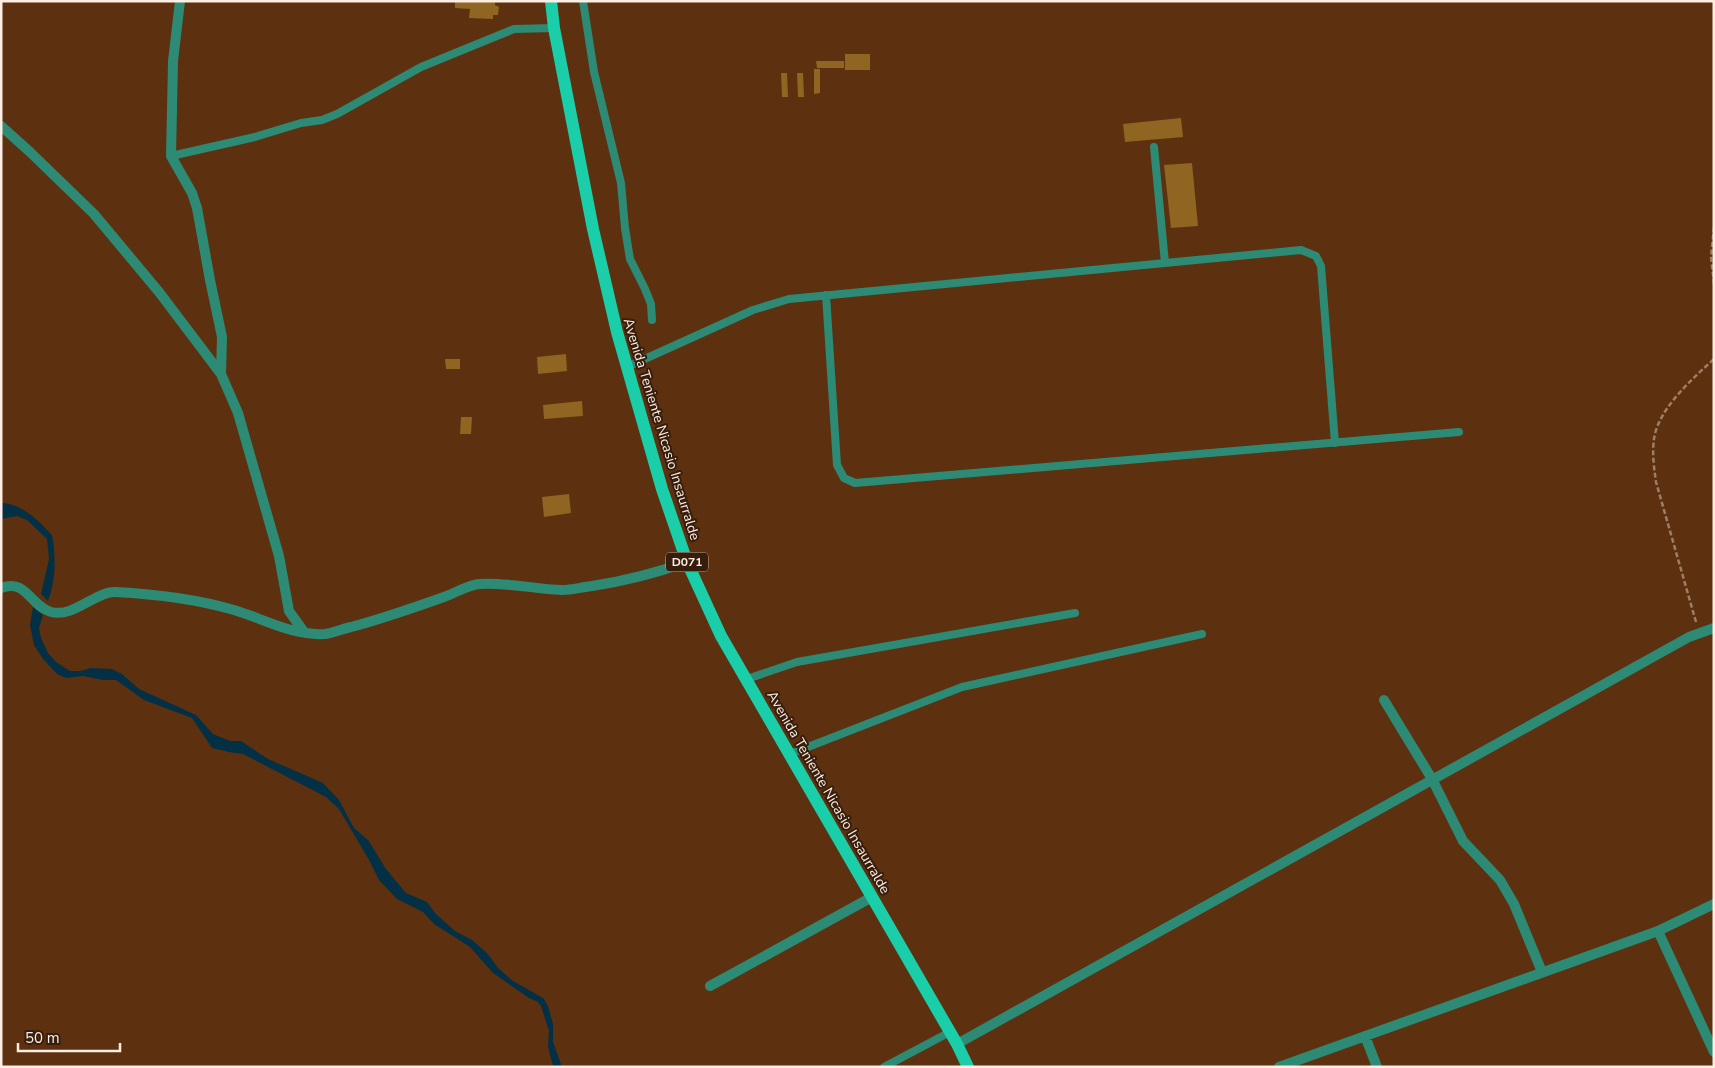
<svg xmlns="http://www.w3.org/2000/svg" width="1715" height="1068" font-family="'Nunito Sans',sans-serif">
<style>
.water{fill:#033045}
.building{fill:#906421}
.lines{fill:none;stroke-linecap:round;stroke-linejoin:round}
.path{stroke:#9d7e66;stroke-width:2.5;stroke-dasharray:5 2.5;stroke-linecap:butt}
.service{stroke:#2d8a74;stroke-width:8}
.minor{stroke:#2d8a74;stroke-width:10}
.primary{stroke:#1aceaa;stroke-width:12}
.labels{text-anchor:middle;stroke-width:4;stroke-linejoin:round;paint-order:stroke}
.shield{fill:#371d0b;stroke:#c1afa4;stroke-width:1}
.shield-label{font-size:12px;font-weight:bold;fill:#fceee5}
.street-label{font-size:14px;fill:#fceee5;stroke:#371d0b}
</style>
<rect width="100%" height="100%" fill="#5d310f"/>
<path class="water" d="M1,503C21,503 39,521 52,535C56,557 56,580 48,601L41,594L49,559L47,539L27,520L17,516L1,519Z
M33,607L43,615L39,628L41,638L48,653L56,662L70,671H81L90,668L112,669L122,674L139,689L196,715L213,734L230,741H241L268,759L323,783L339,800L354,828L368,840L386,869L406,893L427,902L436,914L455,931L472,940L488,954L498,968L513,981L543,998L548,1006L553,1024V1042L562,1067L553,1066L548,1047L549,1031L541,1006L538,1002L529,998L493,973L470,947L434,924L423,912L397,899L379,880L369,860L339,809L326,797L243,754L229,752L212,748L192,718L144,700L116,680H103L83,676L66,678L57,674L43,659L34,645L30,625Z"/>
<path class="building" d="M455,1H495V5L499,7L498,15H493V19L469,18L470,9L455,8Z
M845,54H870V70H845Z
M816,61H844V68H817Z
M814,69H820V93L814,94Z
M781,73H787L788,97H782Z
M797,73H803L804,97H798Z
M1181,118L1183,137L1125,142L1123,124Z
M1192,163L1198,226L1171,228L1164,165Z
M566,354L567,371L538,374L537,357Z
M445,359H460V369H446Z
M582,401L583,416L544,419L543,405Z
M461,417H472L471,434H460Z
M569,494L571,513L544,517L542,497Z"/>
<g class="lines">
<path class="path" d="M1714,227L1711,257L1714,284
M1696,622L1656,482C1654,468 1652,453 1654,439C1658,409 1693,378 1714,359"/>
<path class="service" d="M583,1L594,72L621,183L625,228L630,259L645,289L651,304L652,320
M1154,147L1165,263
M171,156L255,137L301,123L322,120L337,114L421,67L514,29L554,28
M826,295L837,465L844,478L855,483L1459,432
M627,367L753,310L789,299L1301,250L1316,256L1321,266L1335,443
M747,679L797,662L1075,613
M790,754L962,687L1202,634
M884,1067L950,1032"/>
<path class="minor" d="M180,1L173,61L171,156L192,193L197,208L210,280L222,337L221,374
M1,126L30,152L94,214L159,292L221,374L238,413L279,556L289,611L304,632
M1,588C26,578 31,607 51,612C74,618 96,591 115,592C155,594 196,599 234,610C264,619 293,636 325,634C333,633 342,629 351,627C382,619 413,608 444,597C455,593 468,585 479,584C507,582 534,589 562,590C572,590 582,587 592,586C625,581 656,573 687,562
M1384,700L1432,779L1463,841L1500,880L1514,904L1542,972
M1658,931L1714,1052
M710,986L872,897
M1365,1036L1377,1067
M957,1044L1689,637L1714,628
M1279,1067L1658,931L1714,904"/>
<path class="primary" d="M551,1L554,28L593,229L617,332L662,489L687,562L721,636L957,1044L968,1067"/>
</g>
<g class="labels">
<rect class="shield" x="666" y="552.5" width="42" height="19" rx="4"/>
<g class="shield-label">
<text x="687" y="566">D071</text>
</g>
<g class="street-label">
<text transform="translate(662 429) rotate(73)" y="5">Avenida Teniente Nicasio Insaurralde</text>
<text transform="translate(829 792) rotate(60)" y="5">Avenida Teniente Nicasio Insaurralde</text>
</g>
</g>
<rect width="1715" height="1068" fill="none" stroke="#fceee5" stroke-width="5"/>
<path d="M18 1043v8h102v-8" fill="none" stroke="#fceee5" stroke-width="2.5"/>
<text x="25" y="1043" font-size="15" fill="#fceee5" stroke="#371d0b" stroke-width="4" paint-order="stroke">50 m</text>
</svg>
